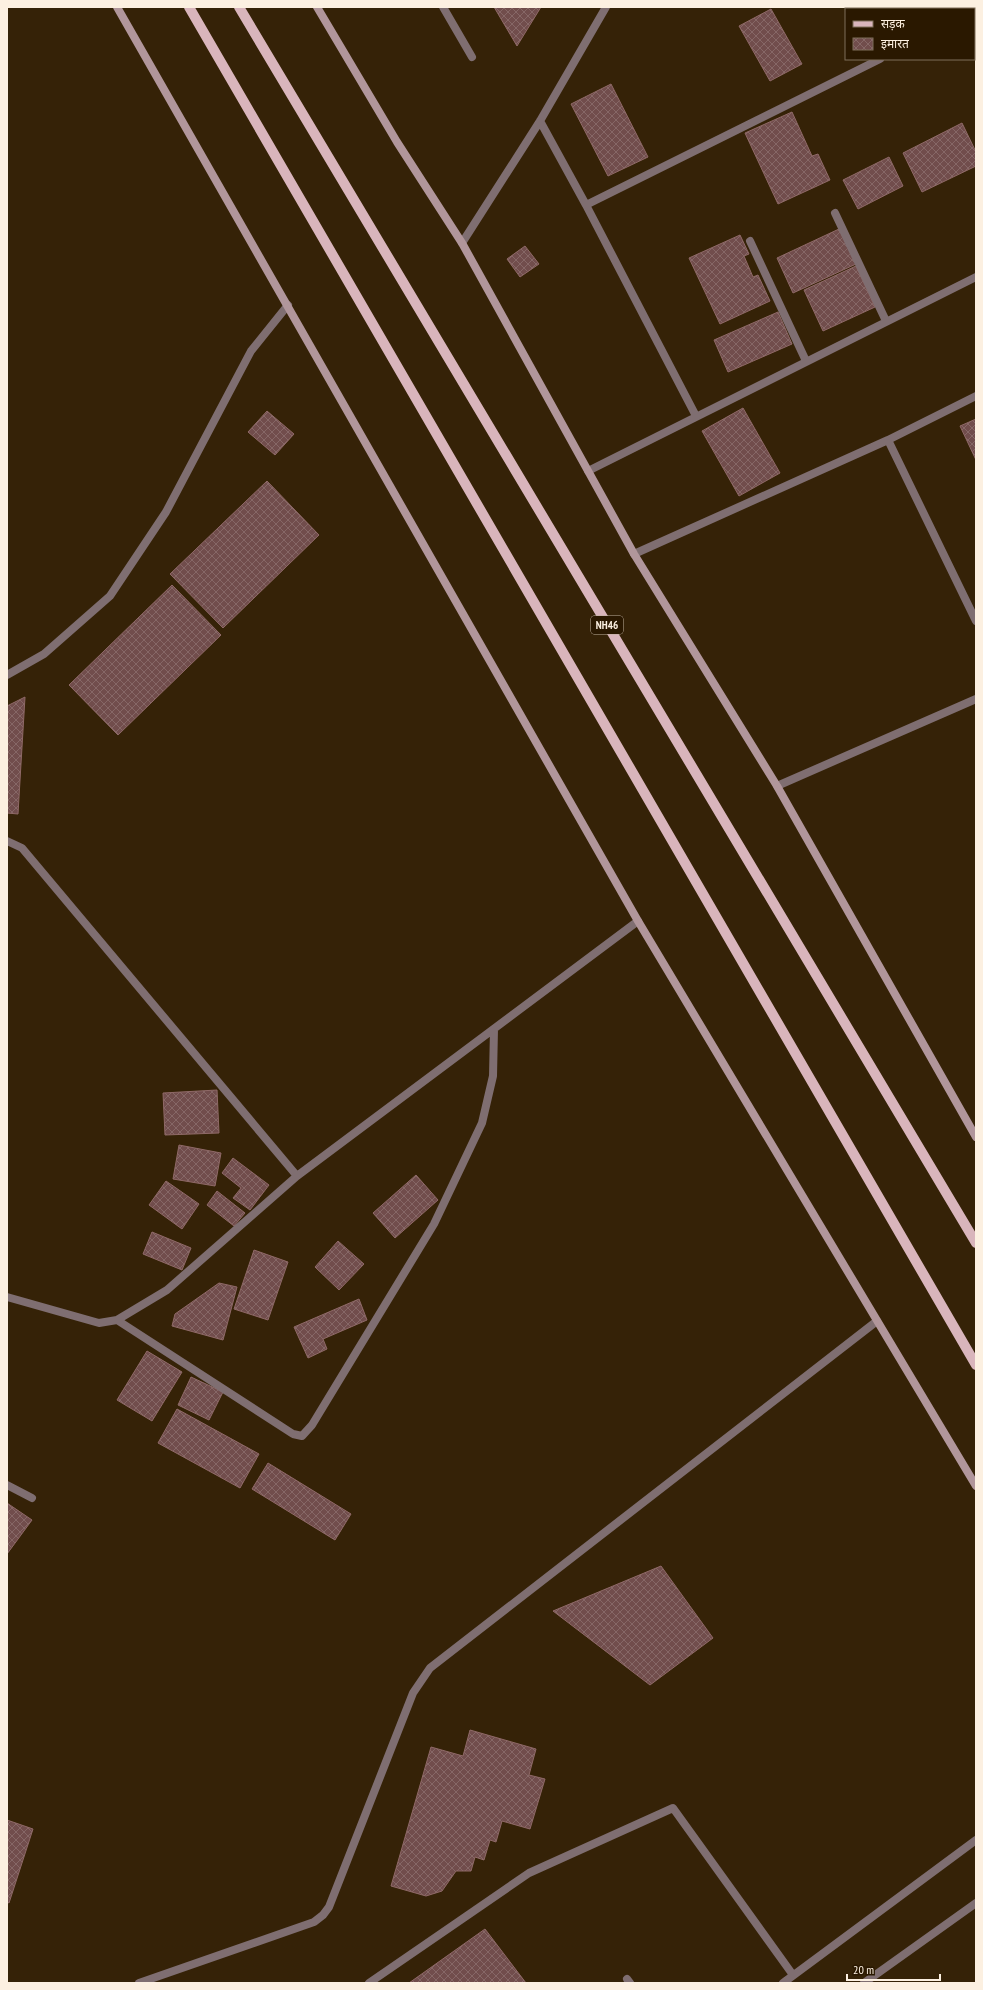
<svg xmlns="http://www.w3.org/2000/svg" width="983" height="1990" font-family="'PT Sans Narrow','Noto Sans Devanagari',sans-serif">
<style>
.building{fill:url(#building-cross-hatch);stroke:#8f6967}
.lines{fill:none;stroke-linecap:round;stroke-linejoin:round}
.lane{stroke:#7f6e71;stroke-width:8}
.street{stroke:#7f6e71;stroke-width:8}
.secondary{stroke:#b1969b;stroke-width:8}
.primary{stroke:#d9b5bc;stroke-width:10}
.labels{text-anchor:middle;stroke-width:4;stroke-linejoin:round;paint-order:stroke}
.shield{fill:#2a1800;stroke:#bdaf9e;stroke-width:1}
.shield-label{font-size:11px;font-weight:bold;fill:#fcf0e1}
</style>
<defs>
<pattern id="building-cross-hatch" width="8" height="8" patternUnits="userSpaceOnUse"><rect width="8" height="8" fill="#714d4c"/><path d="M0 0l8 8M0 8l8-8" fill="none" stroke="#866766"/></pattern>
</defs>
<rect width="100%" height="100%" fill="#352207"/>
<path class="building" d="M494,7H541L517,46Z
M771,9L802,64L770,81L739,26Z
M611,84L648,157L608,176L571,104Z
M792,112L812,156L818,154L830,180L778,204L745,133Z
M962,123L976,152V166L922,192L903,153Z
M889,157L903,186L858,209L843,180Z
M839,229L856,264L793,293L777,258Z
M740,235L749,254L744,256L753,277L758,275L770,301L720,324L689,258Z
M525,246L539,264L520,277L507,259Z
M856,266L875,307L823,331L804,290Z
M778,312L792,344L728,372L714,340Z
M743,408L780,473L739,496L702,431Z
M267,411L294,434L275,455L248,432Z
M976,419V460L960,426Z
M267,481L319,535L223,628L170,574Z
M172,585L221,635L118,735L69,685Z
M25,697L18,814L7,813V706Z
M217,1090L219,1133L165,1135L163,1093Z
M179,1145L221,1153L215,1186L173,1179Z
M233,1158L269,1185L250,1210L233,1198L241,1188L222,1173Z
M416,1175L438,1200L395,1238L373,1213Z
M166,1181L199,1204L182,1229L149,1205Z
M217,1191L245,1213L234,1226L207,1205Z
M152,1232L191,1248L182,1270L143,1254Z
M338,1241L364,1264L339,1290L315,1267Z
M254,1250L288,1262L268,1320L234,1309Z
M219,1283L237,1287L223,1340L172,1326L175,1314Z
M359,1299L367,1320L323,1339L327,1349L308,1358L294,1327Z
M147,1351L182,1372L152,1421L117,1400Z
M191,1377L223,1392L209,1420L178,1405Z
M177,1409L259,1454L240,1488L158,1443Z
M268,1463L351,1514L335,1540L252,1489Z
M7,1503L32,1520L7,1554Z
M661,1566L713,1638L650,1685L553,1611Z
M470,1730L536,1749L529,1775L545,1779L530,1829L502,1821L496,1842L490,1840L484,1860L475,1857L471,1871H456L442,1891L426,1896L391,1886L431,1747L463,1756Z
M7,1820L33,1829L9,1903L7,1902Z
M485,1929L526,1983H409Z"/>
<g class="lines">
<path class="lane" d="M443,7L472,57
M7,1485L32,1498
M627,1979L630,1983
M139,1983L314,1922L323,1915L329,1907L413,1693L430,1668L877,1321
M369,1983L529,1873L673,1808L793,1975
M783,1983L976,1840
M864,1983L976,1903"/>
<path class="street" d="M944,7L952,9
M974,12L976,11
M540,121L586,205L880,59
M586,205L696,416
M835,213L886,321
M750,241L806,361
M462,243L540,121L606,7
M888,440L976,621
M588,471L976,277
M634,554L888,440L976,396
M7,675L44,654L110,596L166,512L251,351L288,305
M777,786L976,699
M7,841L22,848L297,1176
M7,1297L99,1323L117,1320L293,1434L302,1436L312,1425L434,1224L482,1123L493,1076L494,1029
M117,1320L167,1290L297,1176L638,921"/>
<path class="secondary" d="M117,7L638,921L976,1486
M317,7L397,142L462,243L634,554L777,786L976,1137"/>
<path class="primary" d="M189,7L976,1365
M239,7L976,1243"/>
</g>
<g class="labels">
<rect class="shield" x="591" y="616" width="32" height="18" rx="3"/>
<g class="shield-label">
<text x="607" y="629">NH46</text>
</g>
</g>
<rect width="983" height="1990" fill="none" stroke="#fcf0e1" stroke-width="16"/>
<rect x="845" y="8" width="130" height="52" fill="#2a1800" stroke="#7e6e5a"/>
<rect x="853" y="21" width="20" height="6" fill="#d9b5bc" stroke="#7e6e5a"/>
<text x="881" y="28" font-size="12" fill="#fcf0e1">सड़क</text>
<rect x="853" y="38" width="20" height="12" fill="url(#building-cross-hatch)" stroke="#7e6e5a"/>
<text x="881" y="48" font-size="12" fill="#fcf0e1">इमारत</text>
<path d="M847 1974v6h93v-6" fill="none" stroke="#fcf0e1" stroke-width="2"/>
<text x="853" y="1974" font-size="12" fill="#fcf0e1" stroke="#2a1800" stroke-width="3" paint-order="stroke">20 m</text>
</svg>
